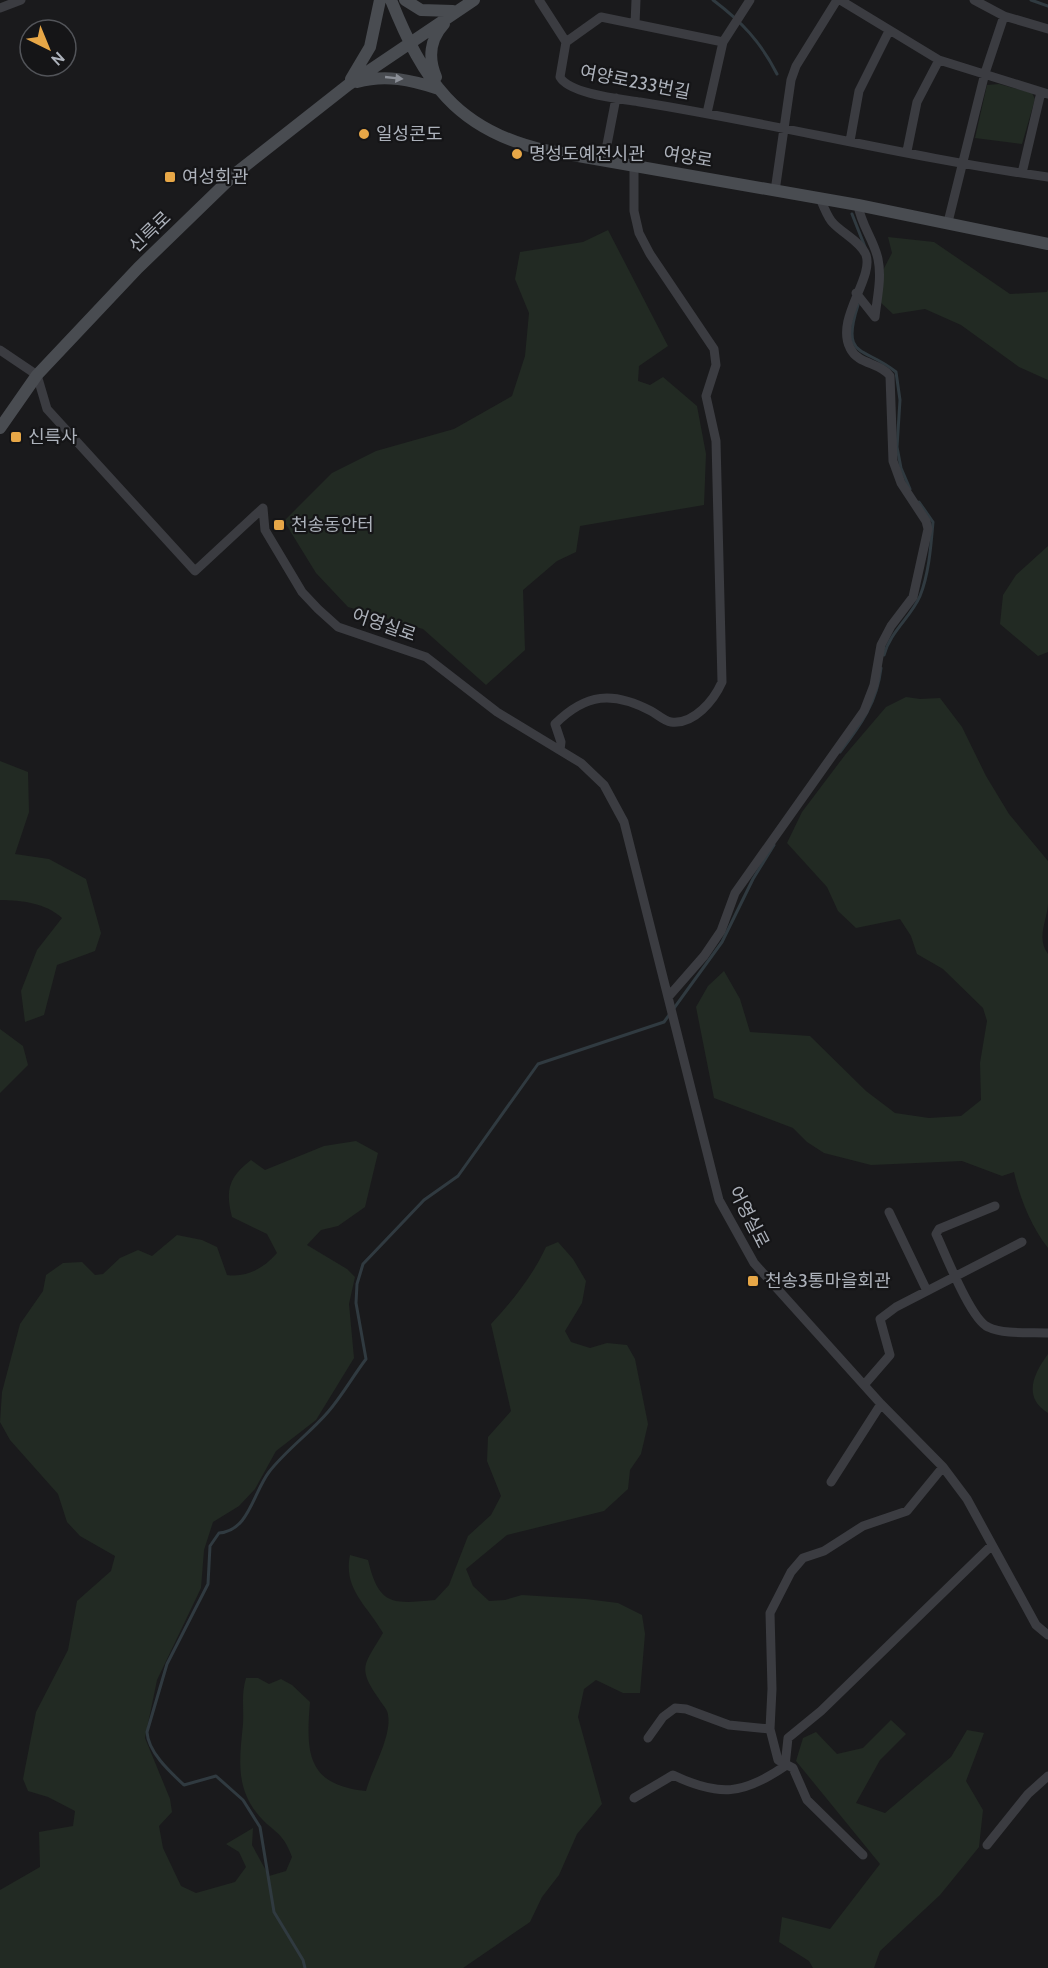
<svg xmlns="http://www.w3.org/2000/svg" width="1048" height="1968" font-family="Cabin,'Noto Sans KR',sans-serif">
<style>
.green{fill:#222a23}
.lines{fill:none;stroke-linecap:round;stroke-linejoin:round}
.stream{stroke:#303a40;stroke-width:3}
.street{stroke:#3b3c41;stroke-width:9}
.secondary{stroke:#494c51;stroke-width:12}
.oneway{fill:#8a8e96}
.poi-dot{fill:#e7a747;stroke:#151517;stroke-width:2}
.labels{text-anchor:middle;stroke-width:4.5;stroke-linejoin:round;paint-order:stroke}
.street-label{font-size:18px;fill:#adb2bb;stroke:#151517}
.poi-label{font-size:18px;fill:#adb2bb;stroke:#151517;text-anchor:start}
</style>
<rect width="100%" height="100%" fill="#1a1a1c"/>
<path class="green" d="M999,84L1032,93L1035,99L1022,144L975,138L987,85Z
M608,230L668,346L639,366L638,381L650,385L663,377L697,406L706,454L704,505L580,526L576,552L557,561L523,590L525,650L486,685L423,629L348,607L316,573L284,521L332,473L376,451L454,429L512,396L525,356L529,313L515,279L520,252L583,242Z
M888,237L934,242L1010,294L1047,292L1048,289V380L1019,367L961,325L925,309L893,314L879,301L881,274L892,253Z
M1048,546V652L1038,656L1000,624L1003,595L1016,575Z
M906,697L920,699L940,698L962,727L986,776L1009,814L1048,861C1048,875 1048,889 1048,904C1047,921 1036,938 1048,954V1248C1031,1226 1020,1199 1014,1172L1002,1176L962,1161L871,1165L824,1153L807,1142L793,1128L714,1098L696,1007L708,986L724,971L740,999L750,1032L810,1036L866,1091L895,1113L929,1118L961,1116L981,1100L980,1063L987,1021L983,1008L943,969L917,954L911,936L900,919L856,928L838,911L827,887L787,843L802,812L845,755L886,707Z
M0,761L28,772L29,812L15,854L49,859L86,879L101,933L95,951L57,965L44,1015L25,1022L21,991L37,950L62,918C46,903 21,900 0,900Z
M0,1029L23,1046L28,1065L0,1093Z
M356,1141L378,1153L365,1207L338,1226L321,1230L307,1245L347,1269L355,1277L349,1304L354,1358L316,1420L276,1451L255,1489L239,1506L213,1522L204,1550L201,1588L157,1680L145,1738L170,1799L172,1812L159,1826L163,1848L181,1886L196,1893L235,1882L246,1867L239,1852L226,1844L253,1828L252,1845L269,1876L286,1871L292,1857C282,1829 272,1833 256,1812C235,1785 240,1755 243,1724C244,1707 241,1695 246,1678H258L269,1684L281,1679L292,1685L310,1702C306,1752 306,1785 366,1791C372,1769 392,1736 388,1715C388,1710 382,1704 379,1699C356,1667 365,1664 383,1633C367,1605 343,1589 350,1555L368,1560C379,1606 392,1604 435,1600L449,1585L468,1536L491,1515L501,1496L487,1461L488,1437L511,1411L491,1324C513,1300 532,1277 546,1247L558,1242L573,1259L586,1281L582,1303L565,1331L571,1342L590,1348L607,1343L627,1345L635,1359L648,1424L641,1454L630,1470L628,1489L604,1511L507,1535L466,1569L473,1586L489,1601L505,1600L522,1595L586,1599L618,1603L642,1615L645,1634L640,1693H623L596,1680L584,1689L578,1717L602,1804L577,1834L559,1875L542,1897L530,1922L463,1968H0V1890L40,1867L39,1832L73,1826L75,1811L48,1797L28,1791L23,1779L36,1712L68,1650L77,1601L111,1571L115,1556L80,1536L67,1522L58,1494L10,1440L0,1422L2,1392L20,1324L43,1291L46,1275L63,1263L82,1262L95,1275L103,1274L120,1258L138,1250L152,1256L177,1235L202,1240L217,1247L227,1275C247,1278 264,1268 277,1253L267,1234L232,1217C225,1190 229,1177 251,1160L265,1170L324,1146Z
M1048,1354V1413C1022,1397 1034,1373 1048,1354Z
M891,1720L906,1734L880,1760L856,1803L885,1813L951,1757L967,1730L984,1733L966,1781L983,1810L979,1847L940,1895L880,1951L874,1968H813L809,1961L779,1942L782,1917L830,1929L880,1864L796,1761L803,1738L816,1732L837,1754L863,1748Z"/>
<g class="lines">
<path class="stream" d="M713,0C741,21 761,42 777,74
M1031,0L1048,6
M852,214L865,247
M858,305C840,360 865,346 896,372L900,400L897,447L901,468L910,489
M884,655C890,632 911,617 920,596C929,574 931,545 933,522L919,502
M840,752C861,725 877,702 881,668
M305,1968L303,1960L274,1912L260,1827L243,1800L216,1776L184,1785C170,1772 148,1752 147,1732L167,1664L208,1584L210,1546L219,1533C249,1531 253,1493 269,1472C286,1450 310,1433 328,1412C342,1396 353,1376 366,1359L356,1303L357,1284L363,1264L424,1200L458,1176L538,1064L664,1022L722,942L753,879L774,845"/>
<path class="street" d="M539,0L566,42L560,77C569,94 622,99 640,102C777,124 911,158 1048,177
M840,0L939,60L1048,94
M974,0L1004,16L1048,29
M0,8L21,0
M635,24L636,0
M566,42L601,17L723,42
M707,113L723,42L750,0
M850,141L859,91L889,31
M907,151L917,102L939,60
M604,160L616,98
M1022,173L1041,92
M775,191L791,80L796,66L837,0
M948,222L985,73L1004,16
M856,293L875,317C877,298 882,278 878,259C874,240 861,225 858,205
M0,350L37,375L47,409L195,571L263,508L265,530L302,592L318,609L338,627L426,657L497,712L581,763L604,785L624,822L719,1200L754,1263L881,1404L943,1467L967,1499L1036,1625L1048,1635
M560,750L561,742L555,724C586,693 613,691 651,711C657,714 664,721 671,722C694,725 714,700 722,682L716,441L706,396L716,365L714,349L650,254L639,233L634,211V166
M669,996L704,956L721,931L735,893L864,711L874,685L881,645L891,626L913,597L928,529L926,521L901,483L893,461L890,376C880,362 858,365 850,348C835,319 874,278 866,255C861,242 842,233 833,223C827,217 824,206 820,199
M995,1206L939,1229L936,1234C945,1253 971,1320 988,1327C1005,1335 1030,1332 1048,1333
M889,1212L927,1291
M864,1385L890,1355L880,1319L896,1307L1022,1242
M831,1482L881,1404
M648,1738L663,1717L675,1708L686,1709L729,1725L770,1729
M785,1766L788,1738L821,1711L992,1545
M634,1798L673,1775C719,1797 743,1795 785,1766
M987,1845L1028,1794L1048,1776
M863,1855L807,1800L793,1768L778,1760L770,1729L772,1689L770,1613L791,1572L803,1558L824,1551L863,1526L907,1511L943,1467"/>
<path class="secondary" d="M391,0C423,80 456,130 544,150L858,205L1048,244
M405,0L421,10L453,11
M436,77C428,58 430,39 444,24
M351,79L370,47L380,0
M357,82C386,74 411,80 439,89
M0,428L37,375L138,268L236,173L348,85L474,0"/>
</g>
<defs><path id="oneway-solid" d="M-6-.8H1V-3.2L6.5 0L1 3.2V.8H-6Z" transform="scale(1.5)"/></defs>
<use class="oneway" href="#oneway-solid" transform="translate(394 78) rotate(6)"/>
<g class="poi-dot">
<circle cx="364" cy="134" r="6"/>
<circle cx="517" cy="154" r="6"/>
<rect x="164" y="171" width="12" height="12" rx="3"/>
<rect x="10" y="431" width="12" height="12" rx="3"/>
<rect x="273" y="519" width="12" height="12" rx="3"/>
<rect x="747" y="1275" width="12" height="12" rx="3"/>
</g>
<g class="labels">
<g class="street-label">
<text transform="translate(635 82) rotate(11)" y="6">여양로233번길</text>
<text transform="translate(688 157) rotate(10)" y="6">여양로</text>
<text transform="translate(150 232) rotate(-44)" y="6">신륵로</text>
<text transform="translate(384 625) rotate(19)" y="6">어영실로</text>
<text transform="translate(749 1217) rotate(63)" y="6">어영실로</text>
</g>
<g class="poi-label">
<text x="376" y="140">일성콘도</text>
<text x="529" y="160">명성도예전시관</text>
<text x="182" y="183">여성회관</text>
<text x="28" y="443">신륵사</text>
<text x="291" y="531">천송동안터</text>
<text x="765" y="1287">천송3통마을회관</text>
</g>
</g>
<g transform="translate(48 48) rotate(137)"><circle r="28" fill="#151517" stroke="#525459" stroke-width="1.5"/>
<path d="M0-4.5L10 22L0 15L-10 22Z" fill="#e7a747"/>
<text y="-9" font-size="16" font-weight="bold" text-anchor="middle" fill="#adb2bb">N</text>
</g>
</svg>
